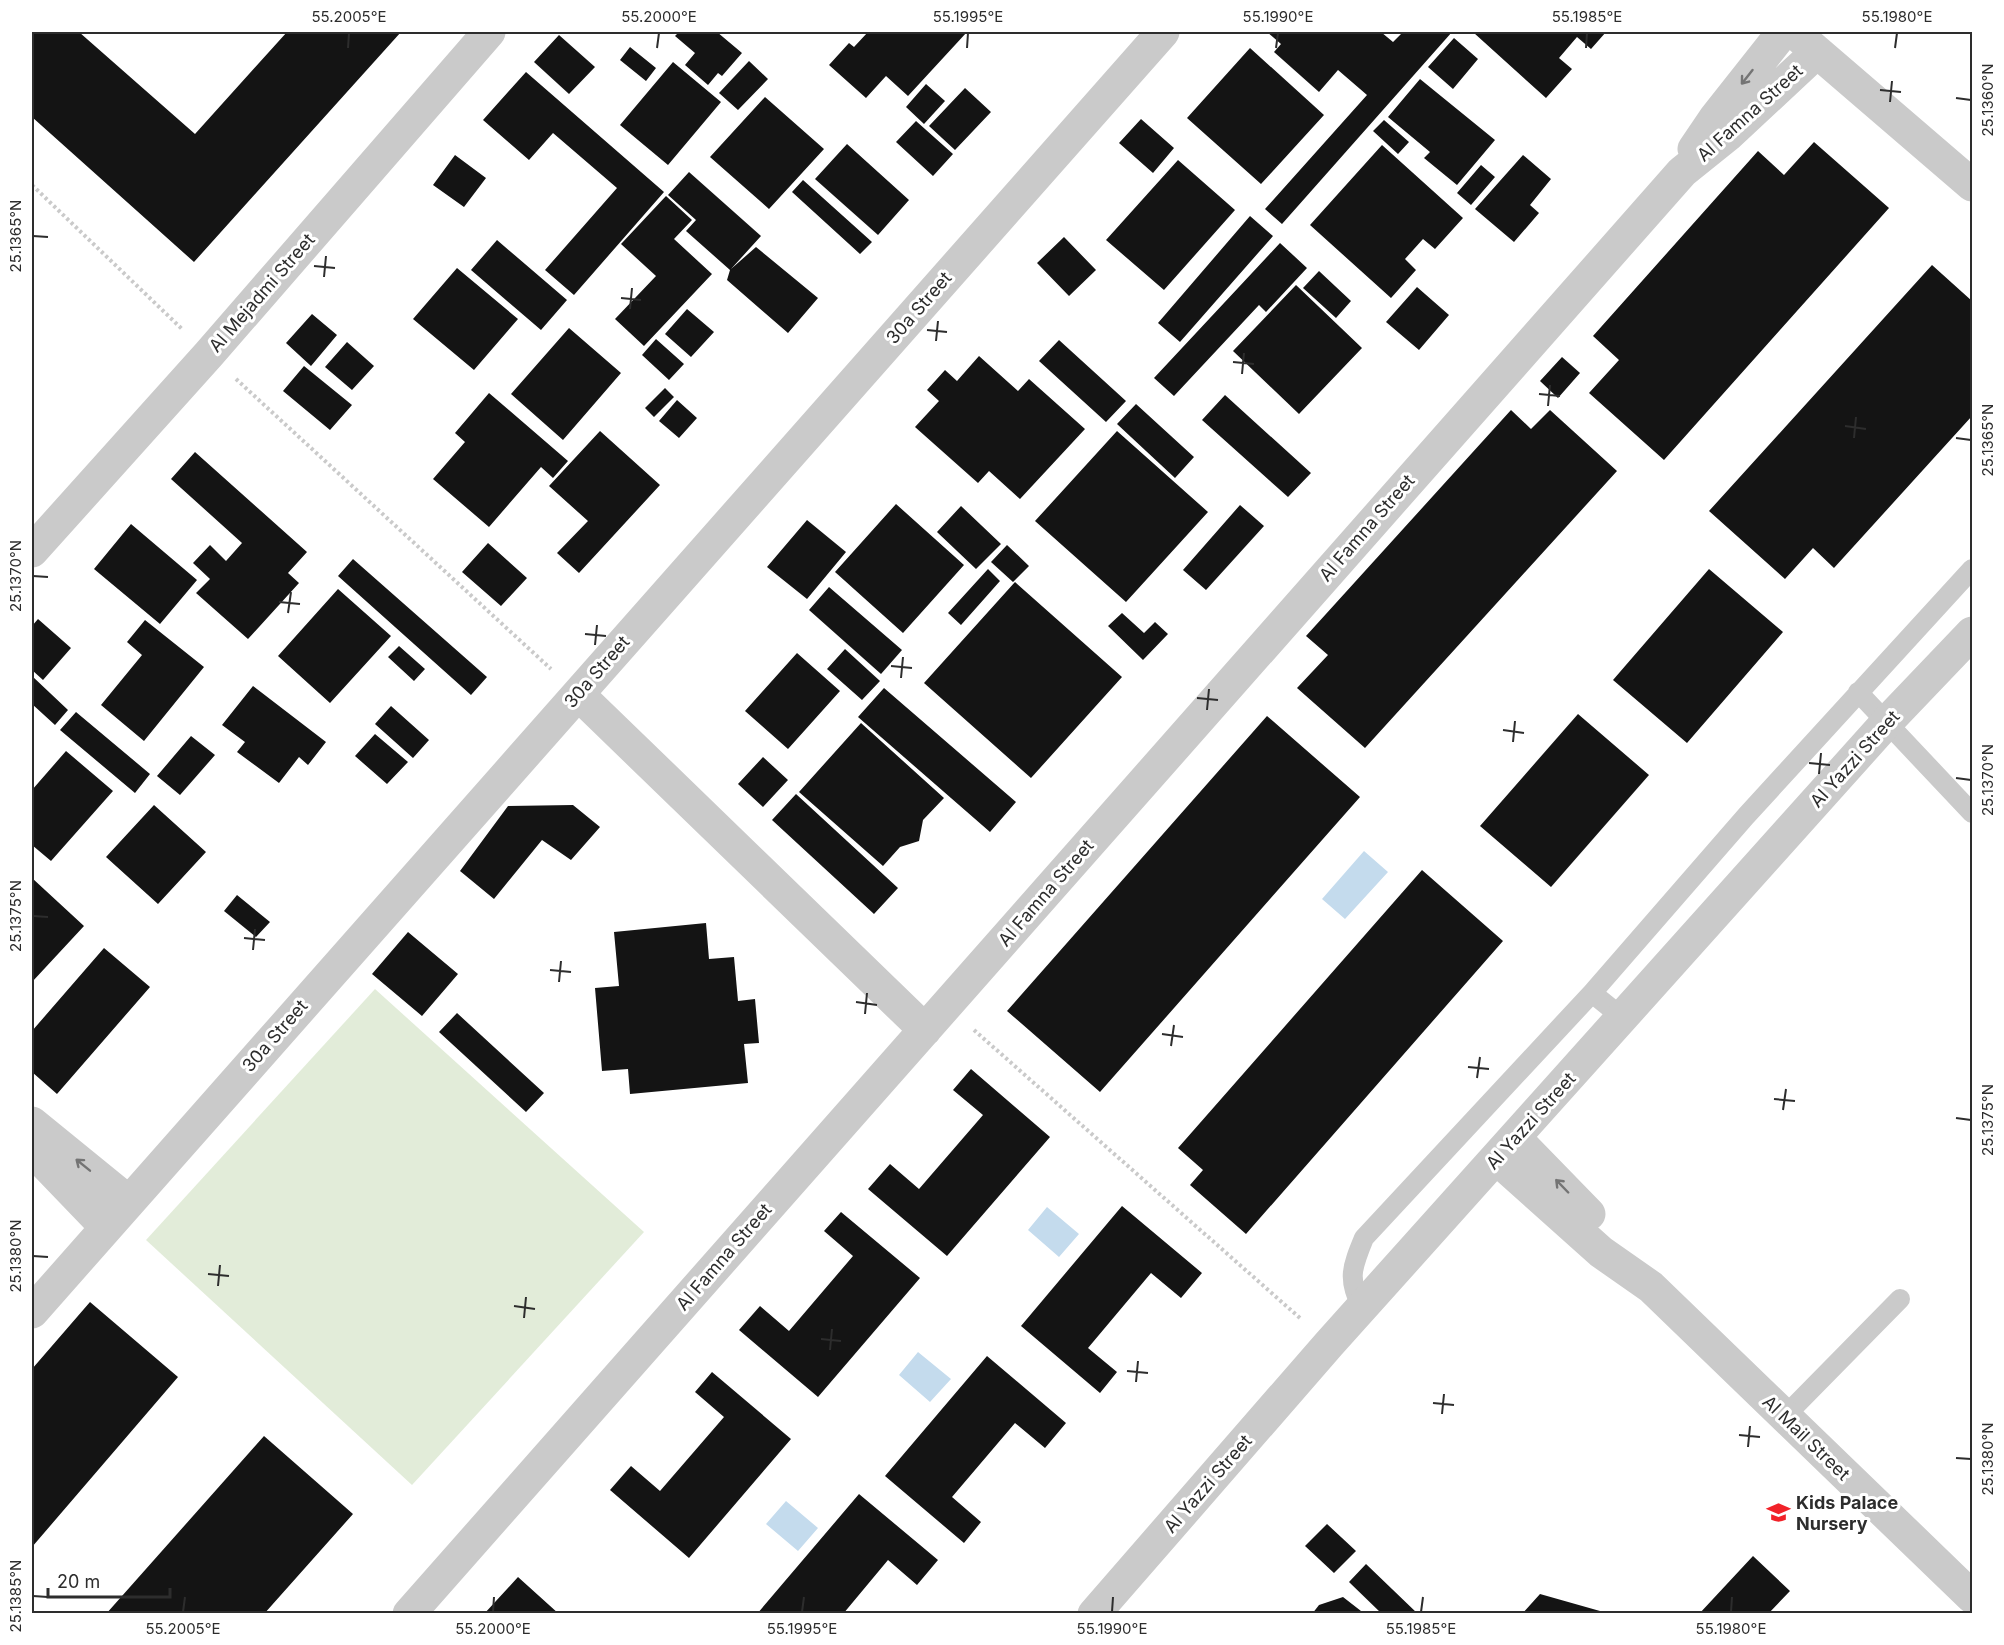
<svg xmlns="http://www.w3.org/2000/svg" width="2004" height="1645" font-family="Inter,sans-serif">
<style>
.green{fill:#e2ecd9}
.water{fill:#c4dbed}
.building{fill:#141414}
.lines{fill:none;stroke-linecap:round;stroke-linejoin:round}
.path{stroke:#cacaca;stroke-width:4;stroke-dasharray:3 3;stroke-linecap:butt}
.lane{stroke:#cacaca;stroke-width:20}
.street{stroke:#cacaca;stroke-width:33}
.oneway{stroke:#747474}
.ticks{fill:none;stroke:#2d2d2d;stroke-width:2}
.labels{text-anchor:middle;stroke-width:6;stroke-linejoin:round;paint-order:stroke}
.street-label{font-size:18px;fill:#2d2d2d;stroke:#fff}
.poi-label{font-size:18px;font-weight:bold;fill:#2d2d2d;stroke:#fff;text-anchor:start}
.neatline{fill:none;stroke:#2d2d2d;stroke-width:2}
.ticks-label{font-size:15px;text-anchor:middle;fill:#2d2d2d}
</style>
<rect width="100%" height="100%" fill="#fff"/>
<path class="green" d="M375,989L644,1232L412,1485L146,1240Z"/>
<path class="water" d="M1364,851L1388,872L1345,919L1322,899Z
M1047,1207L1079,1234L1059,1257L1028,1230Z
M918,1352L951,1379L930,1402L899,1375Z
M786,1501L818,1528L798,1551L766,1524Z"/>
<path class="building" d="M32,32H79L195,134L287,32H401L194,262L32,117Z
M679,32H717L742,53L722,76L718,73L708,85L685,65L695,53L675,36Z
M868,32H967L908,96L886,76L866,98L829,65L849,43L854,47Z
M1267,32H1381L1393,42L1403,32H1452L1282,224L1265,209L1367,95L1338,70L1319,92L1274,52L1281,44Z
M1475,32H1606L1591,49L1577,37L1559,58L1572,69L1546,98L1474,33Z
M559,35L595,67L569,94L534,62Z
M1454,38L1478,59L1453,89L1428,67Z
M630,47L656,68L646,81L620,60Z
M1250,48L1324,115L1261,184L1187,118Z
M749,61L768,79L738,110L719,93Z
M673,62L721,102L668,165L620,125Z
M526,72L664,192L574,295L545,270L617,188L553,133L529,160L483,120Z
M1420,79L1495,140L1457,185L1424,158L1430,152L1388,117Z
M926,84L945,101L924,124L906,107Z
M965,88L991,112L955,150L929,126Z
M765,97L824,149L769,209L710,157Z
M1141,119L1174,148L1153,173L1119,143Z
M1384,120L1409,142L1398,154L1373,131Z
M916,121L953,154L933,176L896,142Z
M1814,142L1889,208L1664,460L1589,393L1619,360L1593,336L1758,151L1784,175Z
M847,144L909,200L878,235L815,179Z
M1382,145L1463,218L1435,249L1423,239L1405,259L1416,270L1391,298L1310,225Z
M455,155L486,178L464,207L433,185Z
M1523,155L1551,179L1530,205L1539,213L1514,242L1475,209Z
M1178,160L1235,210L1164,290L1106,240Z
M1481,165L1495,177L1471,205L1457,193Z
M689,172L761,236L731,269L756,247L818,298L788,333L727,280L730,270L686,231L696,220L668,195Z
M803,180L872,242L860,254L792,192Z
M666,196L692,220L674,239L712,274L644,346L615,319L656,276L621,244Z
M1250,216L1273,236L1180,342L1158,323Z
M1064,237L1096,270L1069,296L1037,263Z
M497,240L567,300L541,330L471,270Z
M1280,243L1307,268L1266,312L1259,305L1174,396L1154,378Z
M1932,265L1972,301V416L1834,568L1813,548L1785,579L1709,511Z
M457,268L518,319L474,370L413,319Z
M1319,271L1351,301L1336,318L1303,288Z
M1296,285L1362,348L1299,414L1233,351Z
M1417,287L1449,315L1419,350L1386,322Z
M687,309L714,332L691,357L665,334Z
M312,314L337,335L311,366L286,343Z
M569,328L621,373L563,440L511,394Z
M656,339L684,364L669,380L642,355Z
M1059,340L1126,401L1106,422L1039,361Z
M347,342L374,366L352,390L325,367Z
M979,356L1018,391L1029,379L1085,429L1020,499L989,471L978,483L915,427L939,401L927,390L945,370L957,381Z
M1562,357L1580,373L1558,398L1540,381Z
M304,366L352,405L330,430L283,391Z
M665,388L674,397L654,417L645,408Z
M489,393L568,461L553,478L541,467L489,527L433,479L465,442L455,433Z
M1225,395L1311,473L1288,497L1202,420Z
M677,400L697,418L679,438L659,421Z
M1136,404L1194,457L1175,478L1117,424Z
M1511,410L1531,429L1550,410L1617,471L1365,748L1297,688L1328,655L1306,636Z
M600,431L660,485L579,573L557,553L588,521L549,486Z
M1117,431L1208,512L1126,602L1035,521Z
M195,452L307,552L288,573L299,583L248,639L196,593L210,579L193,563L210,545L226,561L242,543L171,479Z
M896,504L964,565L903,633L835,572Z
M1240,505L1264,526L1206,590L1183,570Z
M961,506L1001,544L976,569L937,532Z
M807,520L846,552L807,599L767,567Z
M131,524L197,580L160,624L94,569Z
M488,543L527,578L501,606L462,572Z
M1007,545L1029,566L1013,582L991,562Z
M353,559L487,677L471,695L338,576Z
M988,569L1000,581L961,625L948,613Z
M1709,569L1783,632L1687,743L1613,680Z
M1015,582L1122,677L1031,778L924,683Z
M829,587L902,650L881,674L809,610Z
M338,589L391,636L330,703L278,656Z
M1122,613L1144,633L1155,622L1168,634L1143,660L1108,626Z
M38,619L71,648L43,680L32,670V626Z
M145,620L204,667L144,741L101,705L142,655L127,642Z
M399,646L425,669L414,681L388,657Z
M845,649L880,681L862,700L827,669Z
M797,653L840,691L788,749L745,711Z
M32,676L68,710L55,725L32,704Z
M253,686L326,742L308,765L299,757L279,783L237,752L245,742L222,725Z
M884,688L1016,802L990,832L858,717Z
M391,706L429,740L413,758L375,724Z
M76,712L150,774L135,793L60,730Z
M1578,714L1649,775L1551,887L1480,826Z
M1267,716L1360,797L1100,1092L1007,1011Z
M861,723L944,798L923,820L919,841L900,847L883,866L799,792Z
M375,734L408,762L387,784L355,756Z
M191,736L215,755L180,795L157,776Z
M66,751L113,791L51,861L32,845V790Z
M763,757L788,780L763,807L738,784Z
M796,794L898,888L874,914L772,820Z
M154,805L206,852L158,904L106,857Z
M573,805L600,827L571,860L542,840L494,899L460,871L508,806Z
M1422,870L1503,941L1246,1234L1190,1185L1203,1170L1178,1148Z
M32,878L84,926L32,982Z
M237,895L270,922L256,937L224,911Z
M706,923L709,959L734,957L738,1001L755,999L759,1043L744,1044L748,1083L630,1094L628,1069L602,1071L595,988L619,986L614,932Z
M408,932L458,974L422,1016L372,974Z
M104,948L150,987L57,1094L32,1072V1031Z
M457,1013L544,1093L526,1112L439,1032Z
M971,1069L1050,1137L947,1256L868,1189L890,1164L919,1189L983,1115L953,1090Z
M1122,1206L1202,1273L1181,1298L1151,1273L1088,1348L1117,1372L1100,1393L1021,1326Z
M841,1212L920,1278L818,1397L739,1330L760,1306L789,1331L853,1256L824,1231Z
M90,1302L178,1377L32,1547V1369Z
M987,1356L1066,1423L1045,1448L1015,1423L952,1497L981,1522L964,1543L885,1476Z
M712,1372L791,1439L689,1558L610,1490L631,1466L660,1491L724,1417L695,1392Z
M264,1436L353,1514L264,1614H106Z
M859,1494L938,1560L917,1585L888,1560L843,1614H757Z
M1327,1524L1356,1551L1334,1573L1305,1546Z
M1753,1556L1790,1591L1768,1614H1699Z
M1366,1564L1418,1614H1382L1349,1582Z
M518,1577L559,1614H484Z
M1540,1594L1607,1613L1606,1614H1522Z
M1343,1597L1361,1611L1360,1614H1312L1319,1605Z"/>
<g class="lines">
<path class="path" d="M32,185L182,329
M236,379L551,669
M974,1030L1301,1319"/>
<path class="lane" d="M1858,692L1972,813
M1592,993L1623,1018
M1362,1308C1347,1279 1352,1267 1364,1238L1592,993L1746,816L1972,569
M1784,1417L1900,1299"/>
<path class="street" d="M1794,32L1972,185
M1694,149L1715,118L1783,32
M32,551L209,354L489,32
M578,694L925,1030
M32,1123L129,1202
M1515,1138L1589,1214
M32,1150L106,1227
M1497,1159L1601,1252L1651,1287L1972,1597
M32,1312L1163,32
M409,1614L1682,172L1728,135L1817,52
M1094,1614L1329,1344L1887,722L1972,633"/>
</g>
<defs><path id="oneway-shaft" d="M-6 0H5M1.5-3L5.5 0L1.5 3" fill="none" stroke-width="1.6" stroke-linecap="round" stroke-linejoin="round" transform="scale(1.5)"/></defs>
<g class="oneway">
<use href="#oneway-shaft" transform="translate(1747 77) rotate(128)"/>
<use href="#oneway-shaft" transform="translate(83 1165) rotate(-141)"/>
<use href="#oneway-shaft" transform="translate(1562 1186) rotate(-134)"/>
</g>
<path class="ticks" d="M348,48L349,33M657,48L659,33M967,48L968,33M1276,48L1278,33M1586,48L1587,33M1895,48L1897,33M1880,90L1901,92M1956,98L1971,100M1890,102L1892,81M33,236L48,237M314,266L335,268M324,277L326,256M621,298L641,300M630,309L632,288M927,330L947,332M936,341L938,321M1233,362L1254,364M1242,374L1244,353M1539,394L1560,396M1548,406L1550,385M1845,426L1866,429M1854,438L1856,417M1956,438L1971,440M33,576L48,577M279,602L300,604M288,613L291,592M585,634L606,636M595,645L597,625M891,666L912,668M901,678L903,657M1197,698L1218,700M1207,710L1209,689M1503,730L1524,733M1513,742L1515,721M1809,763L1830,765M1819,774L1821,753M1956,778L1971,780M33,916L48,917M244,938L265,940M253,950L255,929M550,970L571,972M559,982L561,961M856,1002L877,1005M865,1014L867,993M1162,1034L1183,1037M1171,1046L1174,1025M1468,1067L1489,1069M1477,1078L1480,1057M1774,1099L1795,1101M1783,1110L1786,1089M1956,1118L1971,1120M33,1256L48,1257M208,1274L229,1276M218,1286L220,1265M514,1306L535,1309M524,1318L526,1297M821,1339L841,1341M830,1350L832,1329M1127,1371L1148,1373M1136,1382L1138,1361M1433,1403L1454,1405M1442,1414L1444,1394M1739,1435L1760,1437M1748,1447L1750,1426M1956,1458L1971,1459M33,1596L48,1597M183,1612L185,1597M493,1612L494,1597M802,1612L804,1597M1112,1612L1113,1597M1421,1612L1423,1597M1731,1612L1732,1597"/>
<defs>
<symbol id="school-bare" viewBox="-9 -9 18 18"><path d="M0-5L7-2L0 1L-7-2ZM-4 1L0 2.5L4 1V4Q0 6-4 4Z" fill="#f12229" stroke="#fff" stroke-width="2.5" paint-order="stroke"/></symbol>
</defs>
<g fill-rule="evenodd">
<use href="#school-bare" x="1762" y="1496" width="33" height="33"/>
</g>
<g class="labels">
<g class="street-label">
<text transform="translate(1750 113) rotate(-42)" y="6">Al Famna Street</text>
<text transform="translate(262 293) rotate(-49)" y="6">Al Mejadmi Street</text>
<text transform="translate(919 308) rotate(-49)" y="6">30a Street</text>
<text transform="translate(1367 528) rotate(-49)" y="6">Al Famna Street</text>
<text transform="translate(597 672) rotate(-49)" y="6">30a Street</text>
<text transform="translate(1855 759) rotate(-48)" y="6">Al Yazzi Street</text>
<text transform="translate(1046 893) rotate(-49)" y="6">Al Famna Street</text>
<text transform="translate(275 1036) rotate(-49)" y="6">30a Street</text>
<text transform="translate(1531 1121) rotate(-48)" y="6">Al Yazzi Street</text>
<text transform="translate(724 1257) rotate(-49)" y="6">Al Famna Street</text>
<text transform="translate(1806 1438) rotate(44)" y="6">Al Mail Street</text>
<text transform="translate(1208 1484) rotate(-49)" y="6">Al Yazzi Street</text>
</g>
<g class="poi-label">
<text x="1796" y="1509">Kids Palace<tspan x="1796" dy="21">Nursery</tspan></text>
</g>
</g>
<rect width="2004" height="1645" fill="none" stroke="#ffffff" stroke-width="66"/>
<path d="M48 1588v9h122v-9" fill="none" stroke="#2d2d2d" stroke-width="3"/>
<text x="57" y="1588" font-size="18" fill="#2d2d2d" stroke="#ffffff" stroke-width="4.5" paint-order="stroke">20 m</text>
<rect x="33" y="33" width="1938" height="1579" class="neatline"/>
<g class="ticks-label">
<text x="349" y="22">55.2005°E</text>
<text x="659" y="22">55.2000°E</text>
<text x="968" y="22">55.1995°E</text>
<text x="1278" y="22">55.1990°E</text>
<text x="1587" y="22">55.1985°E</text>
<text x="1897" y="22">55.1980°E</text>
<text transform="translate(1988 100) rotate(-90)" y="5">25.1360°N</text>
<text transform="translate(16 236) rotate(-90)" y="5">25.1365°N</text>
<text transform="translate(1988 440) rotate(-90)" y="5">25.1365°N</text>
<text transform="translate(16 576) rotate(-90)" y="5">25.1370°N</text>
<text transform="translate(1988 780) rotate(-90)" y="5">25.1370°N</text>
<text transform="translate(16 916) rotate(-90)" y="5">25.1375°N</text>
<text transform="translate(1988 1120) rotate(-90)" y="5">25.1375°N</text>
<text transform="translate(16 1256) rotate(-90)" y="5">25.1380°N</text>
<text transform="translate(1988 1459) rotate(-90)" y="5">25.1380°N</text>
<text transform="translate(16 1596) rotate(-90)" y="5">25.1385°N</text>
<text x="183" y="1634">55.2005°E</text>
<text x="493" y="1634">55.2000°E</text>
<text x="802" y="1634">55.1995°E</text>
<text x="1112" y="1634">55.1990°E</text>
<text x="1421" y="1634">55.1985°E</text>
<text x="1731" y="1634">55.1980°E</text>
</g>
</svg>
